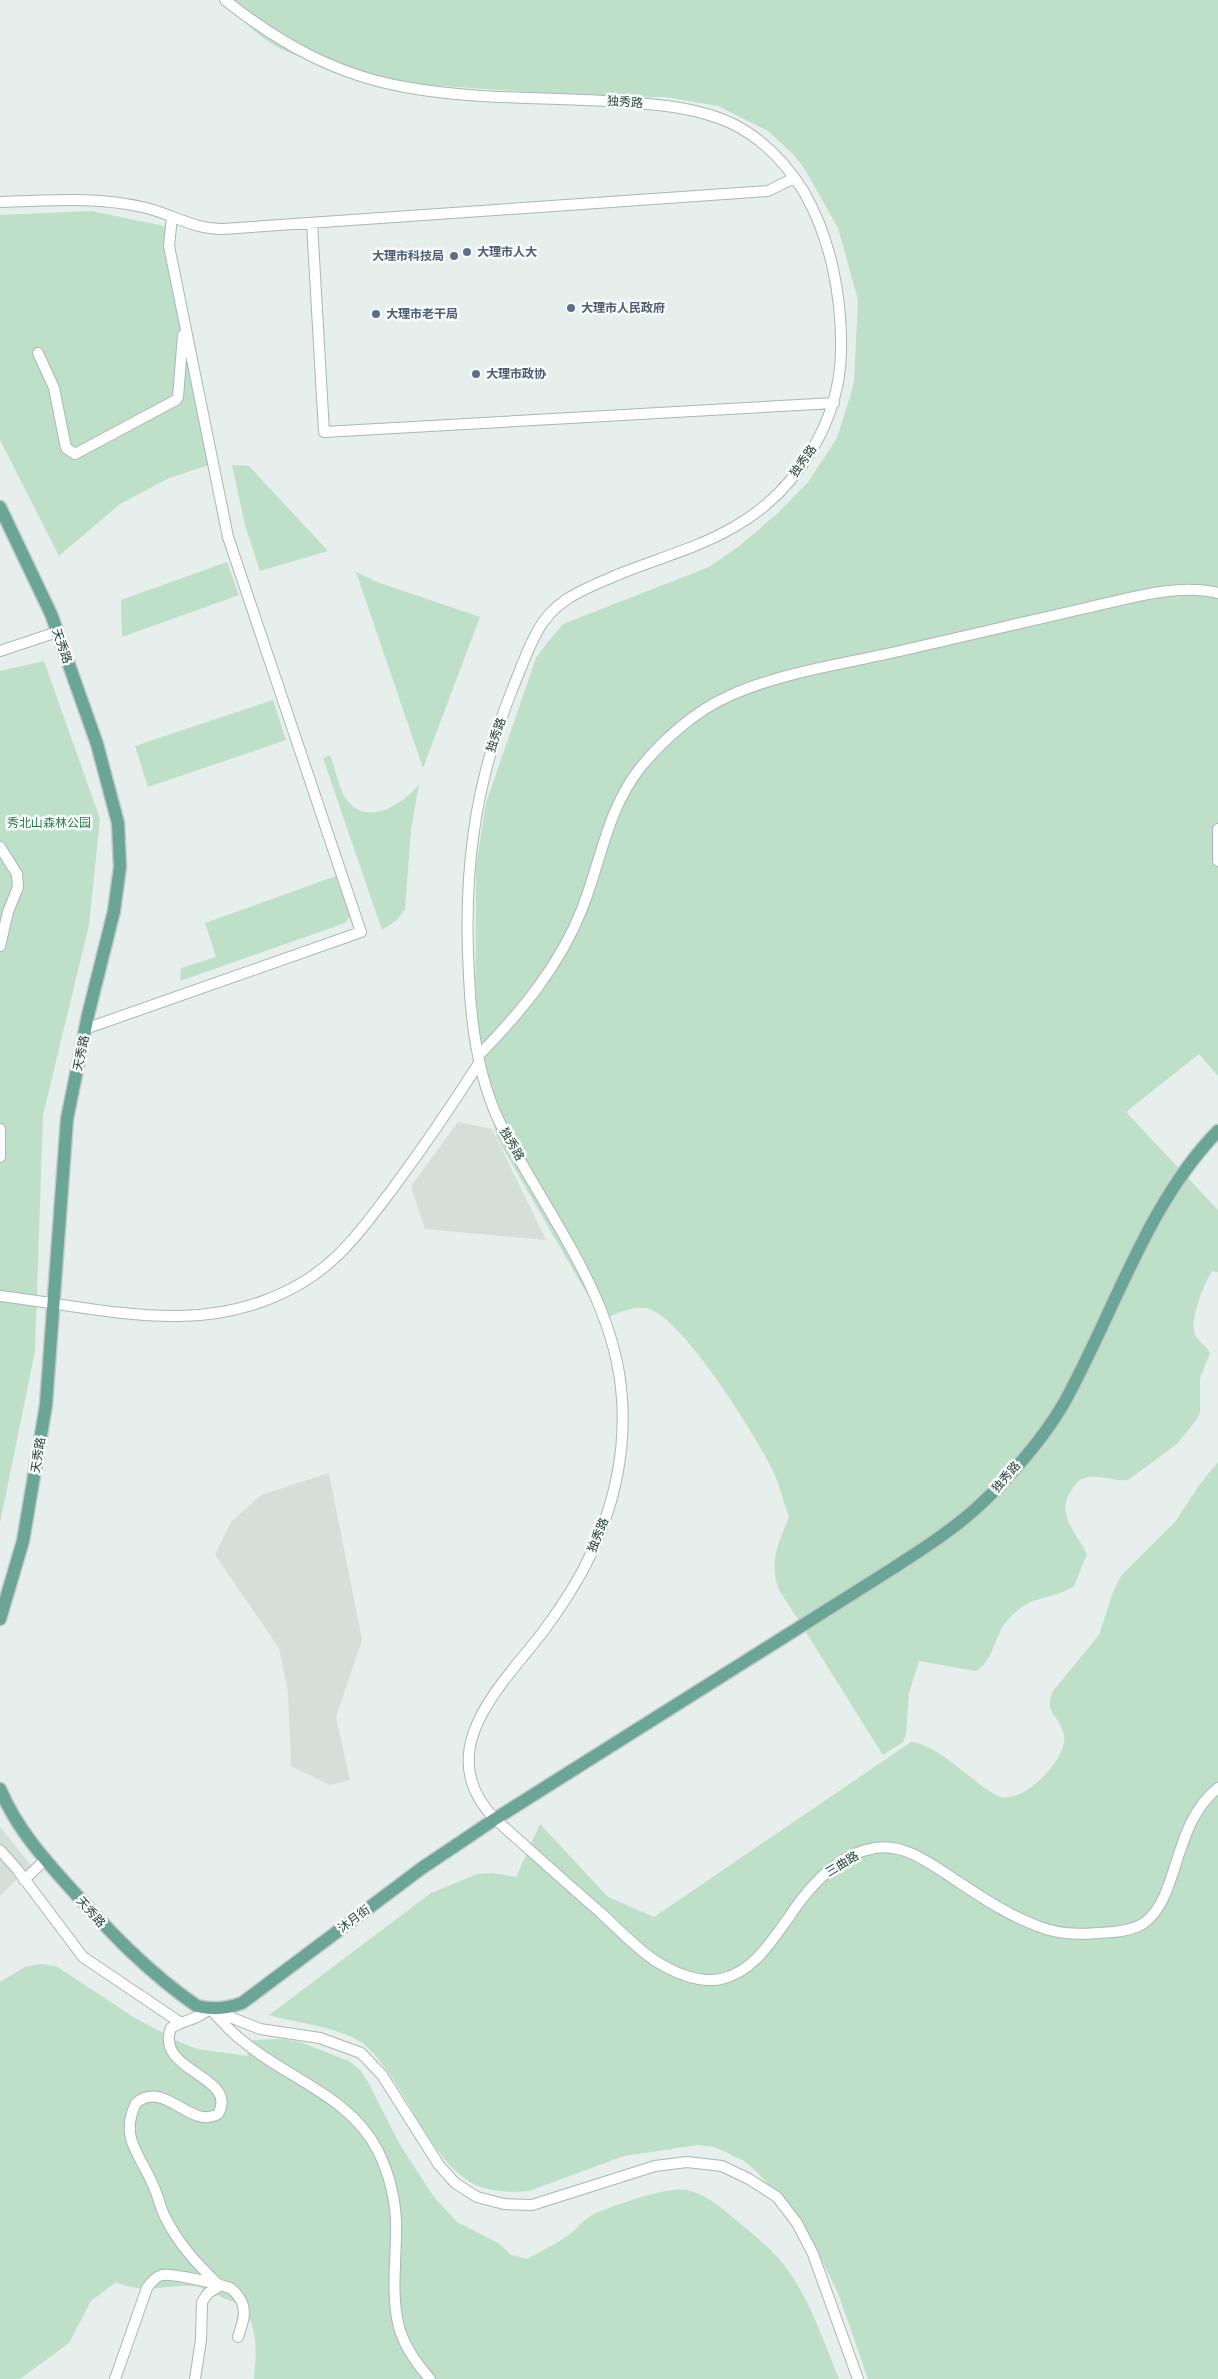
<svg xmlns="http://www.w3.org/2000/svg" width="1218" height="2379" font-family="'Fira Sans Condensed','Noto Sans SC',sans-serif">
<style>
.built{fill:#d4dfda}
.green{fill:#bfe0c8}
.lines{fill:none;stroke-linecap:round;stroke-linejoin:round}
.minor-casing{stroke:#a8b8b2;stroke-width:12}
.major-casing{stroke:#c2cac8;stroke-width:15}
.minor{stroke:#fff;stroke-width:10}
.major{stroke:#6aa596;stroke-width:12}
.service-dot{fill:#5c6f8a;stroke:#f7fbf9;stroke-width:2}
.labels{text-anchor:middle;stroke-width:5;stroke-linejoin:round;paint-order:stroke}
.street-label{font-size:12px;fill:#24423a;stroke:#f7fbf9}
.service-label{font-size:12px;font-weight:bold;fill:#4e5e75;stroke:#f7fbf9;text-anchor:start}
.park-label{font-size:12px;fill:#2d7a4b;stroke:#f7fbf9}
</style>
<rect width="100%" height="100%" fill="#e6efeb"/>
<path class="built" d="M458,1122L492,1129L546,1240L425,1229L411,1186Z
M329,1473L362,1640L336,1717L350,1780L330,1785L291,1766L288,1692L279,1648L215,1555L231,1522L261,1495Z
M0,1827L31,1865L0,1896Z"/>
<path class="green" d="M222,0H1218V1076L1199,1054L1126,1112L1218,1210V1272L1212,1271C1204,1284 1189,1320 1195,1335C1199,1342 1206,1345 1210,1353L1200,1378V1412L1197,1419L1177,1444L1128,1480C1114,1482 1098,1474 1085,1478C1078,1479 1075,1485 1071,1491C1055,1514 1077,1534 1087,1554L1074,1586C1058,1598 1035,1595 1017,1611C1011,1616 1003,1624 1000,1632C993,1647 991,1661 976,1671L919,1661L909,1693L906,1735L903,1742L883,1755L778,1588C769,1560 779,1542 789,1517C783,1501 779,1482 771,1467C754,1433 684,1320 649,1309C634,1304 616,1314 602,1320L497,1138L475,1051L476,866L486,803L536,658L547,643L563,624L709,567L738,547L778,513L808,482L837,438L850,397L854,381L858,300L838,228L804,168L793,154L768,131L718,106L665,97L617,98L413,84C375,78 311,65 277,47C256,35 239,17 222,0Z
M91,211L169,227L212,464L169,478L120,504L59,556L0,440V215Z
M232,465L249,466L328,551L260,571L245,525Z
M227,562L239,595L122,637L121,600Z
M356,572L377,582L480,617L423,768Z
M44,661L100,819L89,925L43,1115L35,1351L0,1523V671Z
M273,700L286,740L148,787L135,746Z
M330,755C335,768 338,784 344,796C364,829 402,806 419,784L411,830L405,909L397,920L382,930L323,758Z
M336,876L350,916L345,923L180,981L181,968L216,957L205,923Z
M1218,1462V2379H868L838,2293L818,2253L783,2201L757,2172L744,2161L715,2147L698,2145L624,2156L529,2191C510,2193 486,2192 470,2182C427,2156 405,2082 366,2046C347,2028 295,2023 269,2015L431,1893L477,1874L493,1873L516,1877L540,1824L608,1897L654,1917L911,1742C940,1745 972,1783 998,1796C1004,1799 1011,1797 1017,1795C1035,1789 1067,1757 1064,1736C1061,1716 1042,1713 1053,1691L1099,1635L1113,1592L1121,1576L1175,1522L1200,1484Z
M40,1964L56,1966L135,2018L180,2042L197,2049L247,2056L253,2040L284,2039L300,2042L349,2061L361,2071L369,2084L399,2143L433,2196L457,2222L500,2244L511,2255L527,2259C541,2251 557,2244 570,2234C579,2227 585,2218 596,2213C616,2205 667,2186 687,2190C705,2194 722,2208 736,2220C754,2235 773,2250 787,2269C811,2302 824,2342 839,2379H254C256,2355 260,2320 237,2304C233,2301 227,2300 223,2298C212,2293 204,2287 191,2286C161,2285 147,2295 116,2282L91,2301L69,2343L20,2379H0V1982L25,1967Z"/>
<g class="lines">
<defs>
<path id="minor" d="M225,0C279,43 336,75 405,87C480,101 557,96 633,103C666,105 700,109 731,123C762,138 786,163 804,192C831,239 842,297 841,351C840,422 796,492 734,527C698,548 656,559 617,575C585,589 554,599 537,632C527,650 520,671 512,690C474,786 463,873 469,976C471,1026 478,1078 500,1123C544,1212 616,1296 622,1399C626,1458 611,1517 583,1570C571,1592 557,1613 542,1633C500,1687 430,1752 495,1819C530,1850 565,1882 601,1913C618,1929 635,1947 654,1960C673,1972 697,1984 721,1979C753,1972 771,1942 789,1917C808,1888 837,1854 875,1848C907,1843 935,1867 960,1883C986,1900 1013,1918 1043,1928C1065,1936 1090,1934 1113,1932C1124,1931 1135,1929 1144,1923C1180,1897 1172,1824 1218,1788
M0,202C48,201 94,196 142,207C171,213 194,230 223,229L768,191L794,178
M312,223L324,432L834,403
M38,353L54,388L66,448L75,454L176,400L178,397L183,335
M0,651L57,632
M1218,829V861
M0,847L17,874L18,887L8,912L0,946
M85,1029L361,932L228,537L169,246L172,217
M478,1056C521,1012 559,967 582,909C601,861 607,810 640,768C663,740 695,711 729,696C782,672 843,664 900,651C962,637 1024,622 1086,608C1128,599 1175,583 1218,593
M0,1129V1157
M0,1296C58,1303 122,1317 180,1316C238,1315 296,1296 338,1255C358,1236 374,1213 391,1191C422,1149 451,1107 479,1063
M0,1850L16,1868L83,1957L181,2023
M24,1880L45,1860
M210,2009L260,2029L320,2038L361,2053L382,2075L439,2165L455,2183L477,2197L504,2204L532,2205L655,2166L687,2162L722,2166L749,2179L777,2197L797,2223L813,2254L858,2379
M214,2013C223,2023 233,2034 244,2042C288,2079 350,2096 378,2151C390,2175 397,2205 396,2232C396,2264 391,2296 399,2327C404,2346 417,2364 430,2379
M115,2379L147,2288C151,2282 155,2277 162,2275C172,2273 219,2284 230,2288C235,2291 242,2300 243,2306C246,2316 241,2327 238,2337
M195,2379L201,2340L202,2302L208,2293L220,2286C198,2265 179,2245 165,2217C160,2207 158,2195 153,2185C140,2154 119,2138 136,2103C165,2079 190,2130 218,2114C240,2076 154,2072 171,2028C185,2019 196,2021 209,2009"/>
<path id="major" d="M0,507L51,614L97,744L118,823L120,867L114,911L88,1015L67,1119L46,1405L23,1541L0,1619
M0,1789C17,1829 44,1859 73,1891C111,1933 150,1974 197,2006C213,2010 226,2009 242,2003L422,1868L495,1819L895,1567C913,1555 931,1544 948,1531C989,1502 1039,1446 1064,1403C1113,1315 1147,1203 1218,1131"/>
</defs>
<use href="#minor" class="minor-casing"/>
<use href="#major" class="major-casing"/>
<use href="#minor" class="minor"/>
<use href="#major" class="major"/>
</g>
<g class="service-dot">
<circle cx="467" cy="252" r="5"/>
<circle cx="454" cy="256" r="5"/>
<circle cx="571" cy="308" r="5"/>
<circle cx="376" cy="314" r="5"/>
<circle cx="476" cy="374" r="5"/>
</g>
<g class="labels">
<g class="street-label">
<text transform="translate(625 102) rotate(4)" y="4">独秀路</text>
<text transform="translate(803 461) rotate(-54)" y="4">独秀路</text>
<text transform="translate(62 646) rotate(71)" y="4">天秀路</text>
<text transform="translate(496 735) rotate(-71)" y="4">独秀路</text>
<text transform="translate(81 1053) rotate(-78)" y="4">天秀路</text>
<text transform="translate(512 1144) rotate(60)" y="4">独秀路</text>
<text transform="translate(38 1455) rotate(-81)" y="4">天秀路</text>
<text transform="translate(1006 1477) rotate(-49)" y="4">独秀路</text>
<text transform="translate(598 1535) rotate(-68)" y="4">独秀路</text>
<text transform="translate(842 1864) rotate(-31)" y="4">三曲路</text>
<text transform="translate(91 1912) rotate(48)" y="4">天秀路</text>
<text transform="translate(354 1919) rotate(-37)" y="4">沐月街</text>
</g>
<g class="service-label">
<text x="477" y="256">大理市人大</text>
<text x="444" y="260" text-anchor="end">大理市科技局</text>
<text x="581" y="312">大理市人民政府</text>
<text x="386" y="318">大理市老干局</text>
<text x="486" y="378">大理市政协</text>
</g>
<g class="park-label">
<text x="49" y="827">秀北山森林公园</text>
</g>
</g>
</svg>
